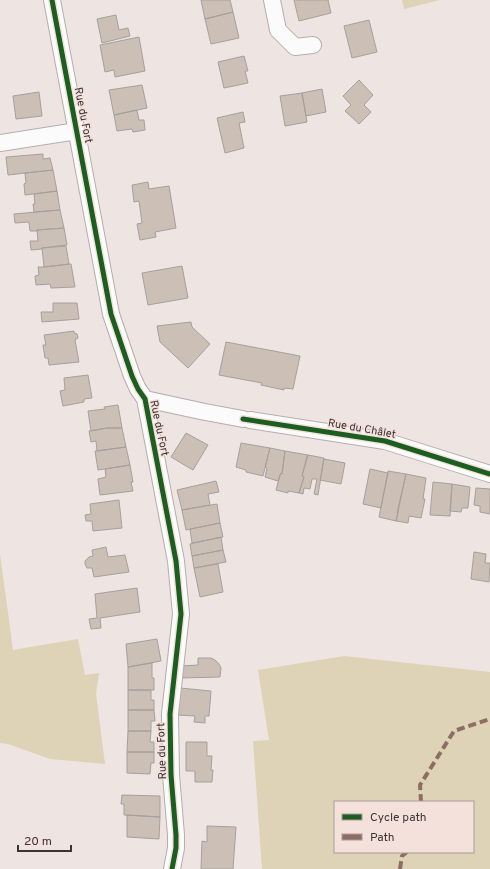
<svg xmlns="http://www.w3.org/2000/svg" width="490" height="869" font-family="Overpass,sans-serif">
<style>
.green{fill:#ded2b7;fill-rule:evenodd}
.building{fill:#ccbfb5;stroke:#a6a09d}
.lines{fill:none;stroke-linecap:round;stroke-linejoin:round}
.minor-casing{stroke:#b5aeac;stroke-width:18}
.minor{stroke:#fcfbfb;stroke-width:16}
.quiet{stroke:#8d6e63;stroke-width:4;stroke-dasharray:8 4;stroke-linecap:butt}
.cycleway-casing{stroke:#f4e1dc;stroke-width:8}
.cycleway{stroke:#1b5e20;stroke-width:5}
.labels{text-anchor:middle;stroke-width:3;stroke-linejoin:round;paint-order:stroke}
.street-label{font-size:11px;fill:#3b3432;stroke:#f4e1dc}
</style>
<rect width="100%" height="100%" fill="#eee4e2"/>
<path class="green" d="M402,0H440L404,9Z
M0,554L13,650L78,639L85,675L99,673L96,694L105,764L50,759L8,744L0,743Z
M344,656L490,672V869H262L253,741L269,740L258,670ZM335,802H473V852H335Z"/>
<path class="building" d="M201,0H230L233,12L205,19Z
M294,0H328L331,13L299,21Z
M233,12L239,38L211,44L205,19Z
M116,15L119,30L128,28L130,36L102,43L97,19Z
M369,20L377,52L352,58L344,26Z
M139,37L145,71L115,77L114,70L105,72L100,45Z
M244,56L248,71H245L248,83L224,88L218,62Z
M359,80L373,95L364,105L371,112L359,124L345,111L351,105L343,96Z
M142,85L147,108L114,115L109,90Z
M322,89L326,112L306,116L302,93Z
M39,92L42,116L16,119L13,96Z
M302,93L307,122L285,126L280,96Z
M137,110L139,120H144L145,130L133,132L132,129L117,131L114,115Z
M243,112L245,122L239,123L244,148L225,153L217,118Z
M43,154V159L50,158L53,170L8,175L6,157Z
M53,170L57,191L25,195L24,184L26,183L25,173Z
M148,182L149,189L169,186L176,228L155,232L156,237L140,240L137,224L142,223L139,201L134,202L132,185Z
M57,191L60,210L34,212L33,204H35L34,194Z
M60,210L64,228L37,230V231H30L29,222L15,223L14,214Z
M64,228L67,245L42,248V249L31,250L30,241H38L37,230Z
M66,246L69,264L44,267L42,248Z
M71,264L75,287L51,288L50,284L36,285L35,276L39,275L38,267H44Z
M182,266L188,298L148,305L142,273Z
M53,303H77L79,319L42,322L41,312H53Z
M191,322L192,327L210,344L188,368L160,342L157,326Z
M74,331V333L77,334L78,338L75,340L79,362L49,365L48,358H45L43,345H46L44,335Z
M226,342L300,356L293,389L284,388V390L261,385L262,383L219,375Z
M88,375L92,398L84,399V402L63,406L60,391L65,390L64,378Z
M118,405L122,428H107L91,431L88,411L105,409L104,407Z
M107,428H122L126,447L97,451L96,441L91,442L89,431Z
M186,433L208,445L193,470L171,457Z
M241,443L270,448L263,476L246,472V470L236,467Z
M126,447L130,465L98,470L95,451Z
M270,448L285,451L282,474L281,473L278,481L265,477L267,468L265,467Z
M285,451L308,455L307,456L302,476L304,477L299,493L288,491V493L276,490L280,475L281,473L282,474Z
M308,455L324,458L318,495L314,494L317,479H312L310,489L304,488L303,494L299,493L302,483L304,477L302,476Z
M324,459L345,463L341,484L320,480Z
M130,465L133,482H131L133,491L100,495L98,479L106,477L105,469Z
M370,469L388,473L381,508L363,504Z
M388,471L406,474L396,521L379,517Z
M406,474L426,478L423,499H425L421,518L409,516L408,523L396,521L398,513H397Z
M216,481L219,492L208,494L210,505L182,510L177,490Z
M433,482L452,484L450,516L430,515Z
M452,484L470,487L468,508H462L461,512L450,511Z
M476,488L490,489V514L480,512V506L474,505Z
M119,500L122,528L93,531L92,521H86L85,515L91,514L90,504Z
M217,504L220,523L186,530L182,510Z
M220,523L223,537L192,543L190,529Z
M221,537L223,550L192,556L190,544Z
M106,547L108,557L125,555L129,572L94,577L92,568H87L85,564V561L89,557L93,556L92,550Z
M223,550L226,562L194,568L192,556Z
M474,552L486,554L485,563H490L489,582L471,579Z
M218,564L223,592L200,597L194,568Z
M137,588L140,612L100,618L101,628L91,629L89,619L97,618L95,594Z
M157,639L161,661L128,667L126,644Z
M198,658H211L215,660L219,664L221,668L220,677L181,678V666L198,665Z
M152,663V678H154V690H128V667Z
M180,688L211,691L209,716H205V723L194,722L195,716L178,715Z
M128,690H151V700H154V710H128Z
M128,710H154L155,721H151V731H128Z
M128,731H151L150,742H154V752H127Z
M186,742H207V756H212L211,770H213L212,782H195V771H186Z
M127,752H154V763H151L150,774L127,773Z
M122,795L160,796V817L124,815V804H121Z
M127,815L160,817L159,839L127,837Z
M207,826L236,827L233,869H201L202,841L207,842Z"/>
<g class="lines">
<defs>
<path id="minor" d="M52,0L111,314L132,376L138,389L145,399L176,561L181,614L170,714L171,775L176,835V848L172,869
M272,0L278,30L295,47L313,45
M0,143L77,131
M145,399L205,412L243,419
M250,420L385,441L490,474"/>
</defs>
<use href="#minor" class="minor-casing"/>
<use href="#minor" class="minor"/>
<path class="quiet" d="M421,802L420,785L454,731L490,719
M400,869L402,856L407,852"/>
<defs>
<path id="cycleway" d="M52,0L111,314L132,376L138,389L145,399L176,561L181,614L170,714L171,775L176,835V848L172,869
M243,419L385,441L490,474"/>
</defs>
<use href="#cycleway" class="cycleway-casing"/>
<use href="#cycleway" class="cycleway"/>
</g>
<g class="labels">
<g class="street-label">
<text transform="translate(84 115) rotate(79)" y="4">Rue du Fort</text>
<text transform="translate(160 428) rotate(78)" y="4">Rue du Fort</text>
<text transform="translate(362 428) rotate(10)" y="4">Rue du Châlet</text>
<text transform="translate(161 751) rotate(-92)" y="4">Rue du Fort</text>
</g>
</g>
<rect x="334" y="801" width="140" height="52" fill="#f4e1dc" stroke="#aa9c98"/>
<rect x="342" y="814" width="20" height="6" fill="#1b5e20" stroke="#aa9c98"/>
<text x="370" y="821" font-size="12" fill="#3b3432">Cycle path</text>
<rect x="342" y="834" width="20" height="6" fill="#8d6e63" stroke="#aa9c98"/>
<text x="370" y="841" font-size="12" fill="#3b3432">Path</text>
<path d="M18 845v6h53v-6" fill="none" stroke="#3b3432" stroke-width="2"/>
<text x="24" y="845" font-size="12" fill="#3b3432" stroke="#f4e1dc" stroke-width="3" paint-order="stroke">20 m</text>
</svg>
